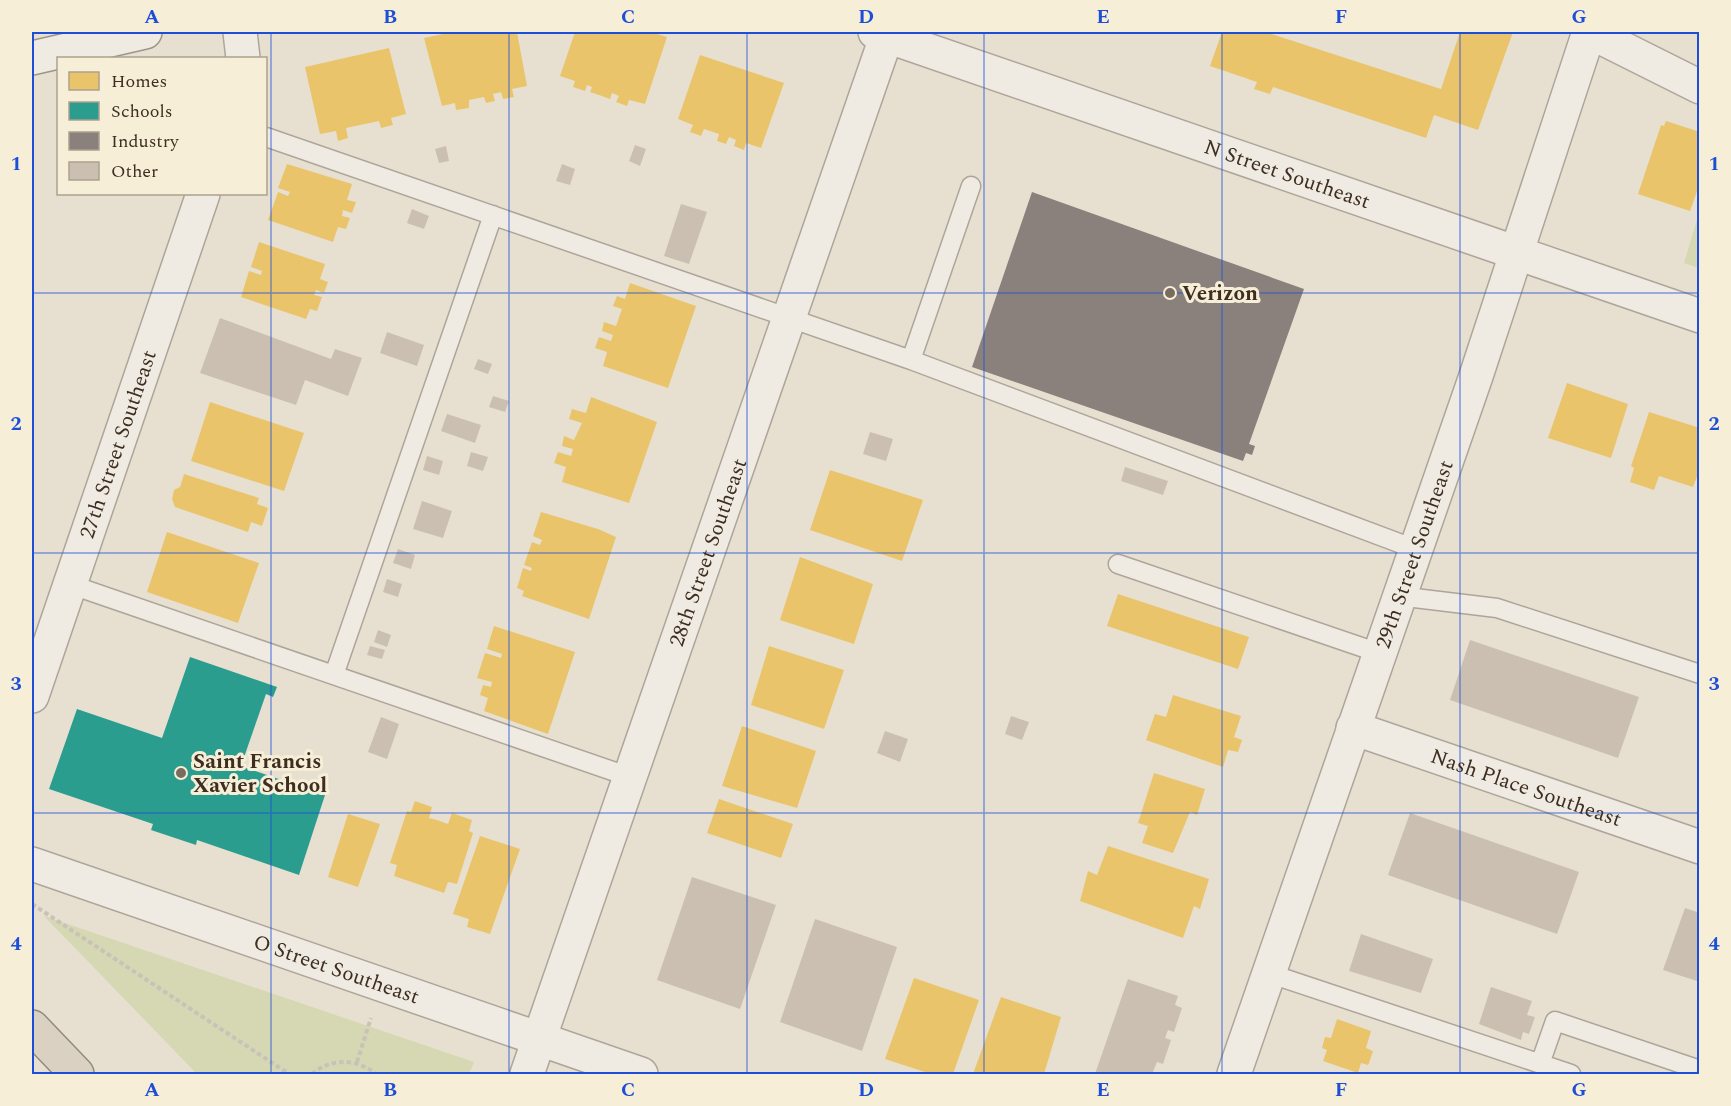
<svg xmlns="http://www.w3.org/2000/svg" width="1731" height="1106" font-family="Spectral,serif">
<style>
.green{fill:#d6d7b3}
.homes{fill:#e9c46a}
.schools{fill:#2a9d8f}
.industry{fill:#8a817c}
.building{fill:#cbbfb2}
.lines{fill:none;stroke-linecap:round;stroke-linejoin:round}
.lane-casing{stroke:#ada599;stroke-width:21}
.street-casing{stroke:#ada599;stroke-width:36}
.secondary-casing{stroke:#9c958a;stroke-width:36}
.highway-casing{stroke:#928b80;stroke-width:36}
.path{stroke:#c8c2b9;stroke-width:4;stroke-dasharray:4.5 3;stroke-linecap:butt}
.lane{stroke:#efebe3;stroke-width:18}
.street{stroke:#efebe3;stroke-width:33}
.secondary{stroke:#efebe3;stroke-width:33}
.highway{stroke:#dad1c2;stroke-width:33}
.grid{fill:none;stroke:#1d4ed8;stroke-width:1.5;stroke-opacity:0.55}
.poi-dot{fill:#786c5e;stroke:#f7eed8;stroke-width:2}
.labels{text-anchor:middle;stroke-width:6;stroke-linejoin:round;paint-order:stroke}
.street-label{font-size:21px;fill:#3d2e20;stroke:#f7eed8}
.poi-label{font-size:21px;font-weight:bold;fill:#3d2e20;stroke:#f7eed8;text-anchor:start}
.neatline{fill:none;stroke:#1d4ed8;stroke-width:2}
.grid-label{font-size:20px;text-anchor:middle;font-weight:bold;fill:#1d4ed8}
</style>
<rect width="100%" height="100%" fill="#e7e0d1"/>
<path class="green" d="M1699,213V268L1684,263Z
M44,916L474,1062L469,1074H197Z"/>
<path class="homes" d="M452,32H517L527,86L512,89L514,97L503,99L501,92L493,94L495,101L486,103L484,97L469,100V108L456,110L455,103L442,106L424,38Z
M575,32H651L667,37L645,104L629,100L627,106L616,102L619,96L612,93L610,99L599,95L590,92L592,87L587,85L585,91L573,87L575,81L560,76Z
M1222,32H1265L1441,89L1460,32H1513L1478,130L1434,115L1426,138L1273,87L1270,94L1254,89L1257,82L1210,66Z
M389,48L406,114L391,118L393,125L381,128L379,121L346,128L348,138L338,141L336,131L320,134L305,67Z
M700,55L784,83L761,148L746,143L744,150L734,146L736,140L729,137L726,144L717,141L719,134L704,129L701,136L690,132L693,125L678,119Z
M1666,121L1700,132V183L1690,211L1638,194L1661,125L1664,126Z
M287,164L352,184L347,200L356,202L352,213L343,210L342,216L350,218L346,229L338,227L333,242L268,220L278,192L288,196L290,192L278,188Z
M259,242L325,264L320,279L328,282L324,293L316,290L314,295L322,297L317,311L310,309L306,319L241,297L249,271L261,275L262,271L251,267Z
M630,283L696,306L668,388L603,366L607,352L595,348L599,337L611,341L613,335L602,331L604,322L616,326L622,309L613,306L617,296L625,299Z
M1567,383L1628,404L1611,458L1548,438Z
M591,397L657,422L629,503L562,482L566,467L554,463L558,452L571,456L573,449L562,446L564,436L574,440L582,423L569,419L572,409L586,413Z
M210,402L304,433L284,491L191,461Z
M1649,412L1700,428V469L1693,487L1659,476L1654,490L1630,482L1634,468L1631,466Z
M830,470L923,500L902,561L810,530Z
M184,474L259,498L257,504L268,508L262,526L251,522L248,532L175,507L172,499L174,490L180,487Z
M541,512L598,529L616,537L589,619L522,596L524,591L517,588L523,568L531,571L532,568L524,565L532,542L540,545L542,540L533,536Z
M167,532L259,563L238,623L147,592Z
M800,557L873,584L854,644L780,620Z
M1118,594L1249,637L1238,669L1107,626Z
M494,626L575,652L548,734L484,711L488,698L480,695L483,685L491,687L492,682L477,678L485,653L501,658L502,654L487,649Z
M769,646L844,670L824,729L751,705Z
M1173,695L1241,716L1234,737L1242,740L1238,752L1228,750L1223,767L1146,740L1155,714L1166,717Z
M742,726L816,751L797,808L722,786Z
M1154,773L1205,789L1197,815L1190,812L1173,853L1142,843L1148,826L1138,823Z
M719,799L793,824L781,858L707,833Z
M415,801L432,807L429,818L437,820L448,824L452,813L472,820L469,831L473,833L457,884L448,882L444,893L394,876L397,865L390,863L407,811L411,812Z
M348,814L380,824L358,887L328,877Z
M480,836L520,849L490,934L467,927L469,919L453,914Z
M1108,846L1209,879L1200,909L1194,906L1183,938L1080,901L1088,871L1097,875Z
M914,978L979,1000L953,1074H931L885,1059Z
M1001,997L1061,1017L1044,1074H973Z
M1337,1019L1371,1031L1366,1048L1373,1051L1369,1063L1368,1065L1361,1063L1358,1073L1323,1061L1327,1050L1322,1048L1325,1037L1331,1038Z"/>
<path class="schools" d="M190,657L277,687L273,697L266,694L241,766L325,795L299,875L197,840L196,845L151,830L153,824L49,789L77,709L162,738Z"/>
<path class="industry" d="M1032,192L1304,289L1249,444L1255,446L1252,455L1246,453L1243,461L972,367Z"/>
<path class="building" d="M635,145L646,149L640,166L629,161Z
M446,146L449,161L439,163L435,149Z
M562,164L575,169L570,185L556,181Z
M681,204L707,212L689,264L664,256Z
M412,209L429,216L424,229L407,223Z
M220,318L331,359L335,349L362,358L348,396L305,380L296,405L200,373Z
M387,332L424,345L417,366L380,353Z
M478,359L492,364L488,374L474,369Z
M493,396L509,401L505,412L489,407Z
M447,414L481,425L475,443L441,431Z
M870,432L893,439L886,461L863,454Z
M471,452L488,457L483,471L467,466Z
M427,456L443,461L439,475L423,470Z
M1125,467L1168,481L1163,495L1121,481Z
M422,501L452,511L443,538L413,529Z
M398,549L415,555L411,569L393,563Z
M387,579L402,584L398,597L383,592Z
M378,630L391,635L387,647L374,642Z
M1470,640L1639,697L1618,758L1450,700Z
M370,646L385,650L382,659L367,655Z
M1011,716L1029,722L1022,740L1005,734Z
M381,717L399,724L387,759L368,752Z
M885,731L908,739L900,762L877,753Z
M1410,813L1579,872L1557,934L1388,875Z
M692,877L776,905L740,1009L657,980Z
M1685,908L1700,913V982L1663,970Z
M815,919L897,947L862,1051L780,1022Z
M1361,934L1433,959L1421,993L1349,971Z
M1128,979L1178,996L1175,1005L1182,1008L1174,1032L1168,1030L1165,1038L1171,1040L1163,1064L1157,1062L1152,1074H1095Z
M1491,987L1532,1001L1527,1015L1535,1017L1529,1034L1523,1032L1521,1040L1479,1024Z"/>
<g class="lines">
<defs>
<path id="lane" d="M266,137L911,360L971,186
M911,360L1415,549
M1118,564L1379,653
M69,584L630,777
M1398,596L1497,608L1700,674
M334,675L493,215
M1268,973L1571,1074
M1540,1064L1555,1021L1700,1070"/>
<g id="street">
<path d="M240,32L243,58"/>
<path id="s1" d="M875,32L1700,316"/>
<path d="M1590,32L1700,87"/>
<path id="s2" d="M32,696L203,194"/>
<path id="s3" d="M1353,728L1700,847"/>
<path id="s4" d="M32,864L641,1074"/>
<path id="s5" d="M527,1074L888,32"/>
<path id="s6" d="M1234,1074L1476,376L1589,32"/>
</g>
<path id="secondary" d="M32,58L145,32"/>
<path id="highway" d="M32,1027L77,1074"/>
</defs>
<use href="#lane" class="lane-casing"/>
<use href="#street" class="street-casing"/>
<use href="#secondary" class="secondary-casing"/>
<use href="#highway" class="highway-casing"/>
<path class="path" d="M32,904L289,1074
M357,1062L371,1018
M312,1074C331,1058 356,1058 376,1074"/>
<use href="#lane" class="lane"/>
<use href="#street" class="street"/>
<use href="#secondary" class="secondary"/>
<use href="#highway" class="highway"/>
</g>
<path class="grid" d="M271,32V1074M509,32V1074M747,32V1074M984,32V1074M1222,32V1074M1460,32V1074M32,293H1700M32,553H1700M32,813H1700"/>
<g class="poi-dot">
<circle cx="1170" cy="293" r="6"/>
<circle cx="181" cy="773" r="6"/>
</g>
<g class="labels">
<g class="street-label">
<text dy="7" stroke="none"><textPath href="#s1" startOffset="436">N Street Southeast</textPath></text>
<text dy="7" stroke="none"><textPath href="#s2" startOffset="266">27th Street Southeast</textPath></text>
<text dy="7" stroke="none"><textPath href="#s5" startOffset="552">28th Street Southeast</textPath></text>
<text dy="7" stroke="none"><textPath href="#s6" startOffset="550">29th Street Southeast</textPath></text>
<text dy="7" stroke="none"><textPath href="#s3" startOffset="183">Nash Place Southeast</textPath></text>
<text dy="7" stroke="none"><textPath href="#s4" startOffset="322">O Street Southeast</textPath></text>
</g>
<g class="poi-label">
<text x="1182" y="300">Verizon</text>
<text x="193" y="768">Saint Francis<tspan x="193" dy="24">Xavier School</tspan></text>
</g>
</g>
<rect width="1731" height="1106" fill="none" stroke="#f7eed8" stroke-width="66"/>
<rect x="57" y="57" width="210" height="138" fill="#f7eed8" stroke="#ada18e" stroke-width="1.5"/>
<rect x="69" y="72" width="30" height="18" fill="#e9c46a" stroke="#ada18e" stroke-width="1.5"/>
<text x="111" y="87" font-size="18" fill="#3d2e20">Homes</text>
<rect x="69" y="102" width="30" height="18" fill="#2a9d8f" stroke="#ada18e" stroke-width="1.5"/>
<text x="111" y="117" font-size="18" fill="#3d2e20">Schools</text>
<rect x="69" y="132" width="30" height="18" fill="#8a817c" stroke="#ada18e" stroke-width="1.5"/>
<text x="111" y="147" font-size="18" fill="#3d2e20">Industry</text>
<rect x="69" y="162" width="30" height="18" fill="#cbbfb2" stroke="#ada18e" stroke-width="1.5"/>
<text x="111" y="177" font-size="18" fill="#3d2e20">Other</text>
<rect x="33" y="33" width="1665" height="1040" class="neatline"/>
<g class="grid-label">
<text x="152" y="23">A</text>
<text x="390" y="23">B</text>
<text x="628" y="23">C</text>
<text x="866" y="23">D</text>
<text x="1103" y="23">E</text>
<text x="1341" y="23">F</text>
<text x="1579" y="23">G</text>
<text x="16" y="170">1</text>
<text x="1714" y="170">1</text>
<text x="16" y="430">2</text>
<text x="1714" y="430">2</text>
<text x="16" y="690">3</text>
<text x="1714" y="690">3</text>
<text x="16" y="950">4</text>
<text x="1714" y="950">4</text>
<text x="152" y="1096">A</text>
<text x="390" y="1096">B</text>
<text x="628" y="1096">C</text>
<text x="866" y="1096">D</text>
<text x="1103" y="1096">E</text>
<text x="1341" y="1096">F</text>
<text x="1579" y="1096">G</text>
</g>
</svg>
